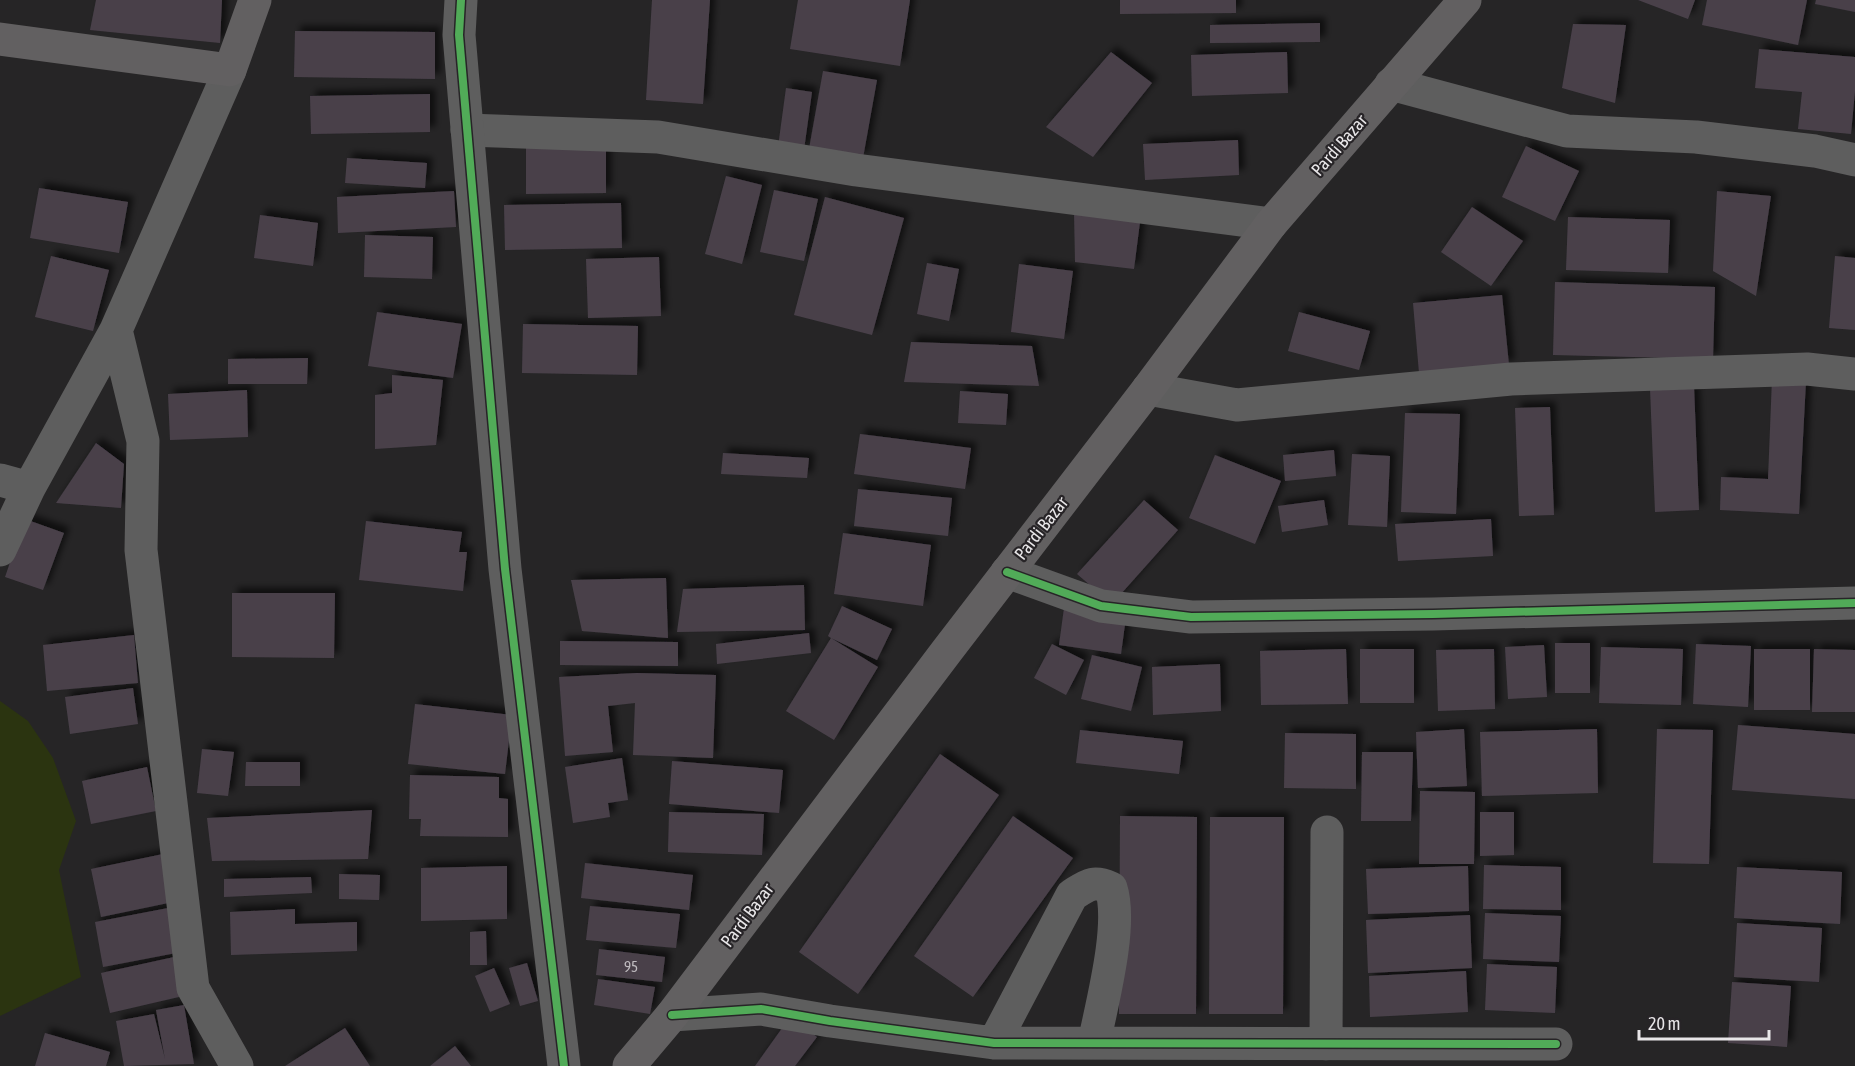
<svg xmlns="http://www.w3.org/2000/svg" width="1855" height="1066" viewBox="0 0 1855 1066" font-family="'Asap Condensed',sans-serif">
<defs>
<filter id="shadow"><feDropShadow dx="5.5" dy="-5.5" stdDeviation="3" flood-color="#0009"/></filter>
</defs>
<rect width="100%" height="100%" fill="#262526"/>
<path fill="#2b3410" d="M 0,701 L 28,721 L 53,758 L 76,821 L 59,870 L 81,977 L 0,1016 Z"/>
<path fill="#49404a" filter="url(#shadow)" d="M 96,0 L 222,0 L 220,43 L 90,30 Z
M 652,0 L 710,0 L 703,104 L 646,100 Z
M 798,0 L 910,0 L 900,66 L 790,49 Z
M 1120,0 L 1236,0 L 1236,13 L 1120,14 Z
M 1638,0 L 1695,0 L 1688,19 Z
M 1707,0 L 1807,0 L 1798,45 L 1702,25 Z
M 1816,0 L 1855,0 L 1855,12 L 1815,4 Z
M 1320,23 L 1320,42 L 1210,43 L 1210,25 Z
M 1573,24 L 1626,25 L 1615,103 L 1562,88 Z
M 295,31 L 435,32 L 435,79 L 294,77 Z
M 1759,49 L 1855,57 L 1855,91 L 1851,134 L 1798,129 L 1802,92 L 1755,88 Z
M 1111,52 L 1152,83 L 1093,157 L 1046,127 Z
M 1287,52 L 1288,93 L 1192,96 L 1191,55 Z
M 823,71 L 877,80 L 863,158 L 809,149 Z
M 786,88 L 812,92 L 804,150 L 778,147 Z
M 430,94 L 430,132 L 311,134 L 310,96 Z
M 1238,140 L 1239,175 L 1145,180 L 1143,144 Z
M 606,143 L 606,193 L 526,194 L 526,144 Z
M 1526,146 L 1579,171 L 1555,221 L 1502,197 Z
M 347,158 L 427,163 L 425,188 L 345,183 Z
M 726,176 L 762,185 L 742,264 L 705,254 Z
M 39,188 L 128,202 L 119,253 L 30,238 Z
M 774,190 L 818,199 L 804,261 L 760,252 Z
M 454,191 L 456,227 L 338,233 L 337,197 Z
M 1717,191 L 1771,196 L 1756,296 L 1713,271 Z
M 825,197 L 904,218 L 872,335 L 794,315 Z
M 621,203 L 622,248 L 505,250 L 504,205 Z
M 1472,207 L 1523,241 L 1491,286 L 1441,252 Z
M 1074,211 L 1140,222 L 1134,269 L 1075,262 Z
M 260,215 L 318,223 L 313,266 L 254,258 Z
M 1568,217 L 1670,220 L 1668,273 L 1566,270 Z
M 365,235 L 433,237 L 432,279 L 364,277 Z
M 51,256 L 109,270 L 93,331 L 35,317 Z
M 1835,256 L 1855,258 L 1855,330 L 1829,328 Z
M 659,257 L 661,316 L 588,318 L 586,259 Z
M 927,263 L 959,269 L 949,321 L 917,314 Z
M 1019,264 L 1073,271 L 1064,339 L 1011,332 Z
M 1555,282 L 1715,287 L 1713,359 L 1553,355 Z
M 1502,295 L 1509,365 L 1419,373 L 1413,303 Z
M 377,312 L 462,324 L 453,378 L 368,366 Z
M 1299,312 L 1370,331 L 1359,370 L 1288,351 Z
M 523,324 L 638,326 L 637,375 L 522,373 Z
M 911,342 L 1032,346 L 1039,386 L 904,382 Z
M 308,358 L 307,384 L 228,384 L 228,359 Z
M 392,375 L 443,380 L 436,445 L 375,449 L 375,395 L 392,393 Z
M 1772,379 L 1806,381 L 1799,514 L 1720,510 L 1721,477 L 1768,479 Z
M 1694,386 L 1699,510 L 1655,512 L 1650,388 Z
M 247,390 L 248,437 L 170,440 L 168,394 Z
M 960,391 L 1008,394 L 1006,425 L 958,423 Z
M 1550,407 L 1554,515 L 1519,516 L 1515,408 Z
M 1405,413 L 1460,414 L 1456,514 L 1401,512 Z
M 860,434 L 971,448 L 965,489 L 854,474 Z
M 96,443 L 124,464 L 121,508 L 56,503 Z
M 1334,450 L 1336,476 L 1285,481 L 1283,455 Z
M 723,453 L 809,458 L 807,478 L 721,474 Z
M 1352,454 L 1390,456 L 1387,527 L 1348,525 Z
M 1215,455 L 1281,481 L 1255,544 L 1189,518 Z
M 858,489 L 952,498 L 948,536 L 854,526 Z
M 1144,500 L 1178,530 L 1112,604 L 1077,574 Z
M 1324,500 L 1328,525 L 1282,532 L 1278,506 Z
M 25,519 L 64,533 L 43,590 L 5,577 Z
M 1491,519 L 1493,556 L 1398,561 L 1395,524 Z
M 366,521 L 462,532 L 459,552 L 467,552 L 463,591 L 359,580 Z
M 843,533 L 931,545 L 923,606 L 834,594 Z
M 666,578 L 668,638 L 582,631 L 571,580 Z
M 804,585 L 805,630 L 677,632 L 683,589 Z
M 232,593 L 335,593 L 334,658 L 232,657 Z
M 842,606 L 892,629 L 877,660 L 831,638 L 878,667 L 834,740 L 786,711 L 831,638 L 828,636 Z
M 1064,608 L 1126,617 L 1121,654 L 1059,645 Z
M 809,633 L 811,653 L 717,664 L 716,644 Z
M 134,635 L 138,683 L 47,691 L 43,645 Z
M 560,641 L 678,642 L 678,666 L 560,665 Z
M 1555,643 L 1590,643 L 1590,693 L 1555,693 Z
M 1052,644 L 1084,660 L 1066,695 L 1034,678 Z
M 1696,644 L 1751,646 L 1748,707 L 1693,704 Z
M 1544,645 L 1547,697 L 1508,699 L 1505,647 Z
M 1601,647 L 1683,649 L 1681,705 L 1599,703 Z
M 1346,649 L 1348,704 L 1261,705 L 1260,651 Z
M 1360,649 L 1414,649 L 1414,703 L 1360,703 Z
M 1494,649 L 1495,709 L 1438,711 L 1436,650 Z
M 1754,649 L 1810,649 L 1810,710 L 1754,710 Z
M 1814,649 L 1855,650 L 1855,712 L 1812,712 Z
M 1092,655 L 1142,667 L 1131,711 L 1081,699 Z
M 1220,664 L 1221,711 L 1153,715 L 1152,667 Z
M 637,673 L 716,675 L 713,758 L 633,755 L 635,703 L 608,706 L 613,752 L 565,756 L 559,677 Z
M 133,688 L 138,724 L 70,734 L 65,697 Z
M 415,704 L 512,715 L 505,774 L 408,764 Z
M 1738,725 L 1855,734 L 1855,799 L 1732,790 Z
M 1464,729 L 1467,786 L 1418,788 L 1416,732 Z
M 1597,729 L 1598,793 L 1482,796 L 1480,732 Z
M 1657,729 L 1713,730 L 1709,864 L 1653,863 Z
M 1080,730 L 1183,741 L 1179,774 L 1076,763 Z
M 1285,733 L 1356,734 L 1356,789 L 1284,788 Z
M 202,749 L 234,752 L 228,796 L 197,793 Z
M 1362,752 L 1413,752 L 1411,821 L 1361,821 Z
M 940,754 L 999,795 L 858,994 L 799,952 Z
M 622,758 L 628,800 L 608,803 L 610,817 L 573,823 L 565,767 Z
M 672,761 L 783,770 L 779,813 L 669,804 Z
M 246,762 L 300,762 L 300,786 L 245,786 Z
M 147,767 L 156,811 L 91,824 L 82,781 Z
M 410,775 L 499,777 L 499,798 L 508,799 L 508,837 L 420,836 L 421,819 L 409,819 Z
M 1420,791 L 1475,792 L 1474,864 L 1419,864 Z
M 372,810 L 368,859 L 212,861 L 207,818 Z
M 669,812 L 764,814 L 762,855 L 668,852 Z
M 1480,812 L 1514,812 L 1514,855 L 1480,856 Z
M 1013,816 L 1073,858 L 973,997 L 914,956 Z
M 1120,816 L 1197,817 L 1196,1014 L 1119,1014 Z
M 1210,817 L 1284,817 L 1283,1014 L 1209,1014 Z
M 163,854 L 173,902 L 101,917 L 91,869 Z
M 585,863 L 693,875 L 689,910 L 581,898 Z
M 1484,865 L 1561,867 L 1561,910 L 1483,909 Z
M 507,866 L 507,919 L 421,921 L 421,868 Z
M 1468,866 L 1469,911 L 1368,914 L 1366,869 Z
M 1737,867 L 1842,872 L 1840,924 L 1734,918 Z
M 339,874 L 380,875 L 379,900 L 339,899 Z
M 311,877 L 312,893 L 224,897 L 224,879 Z
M 590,906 L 680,914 L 676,948 L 586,940 Z
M 168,908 L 176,953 L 103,967 L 95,922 Z
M 295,909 L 295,924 L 357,922 L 357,951 L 231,955 L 230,912 Z
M 1485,913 L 1561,916 L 1559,962 L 1483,959 Z
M 1470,915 L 1472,968 L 1368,973 L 1366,920 Z
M 1737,923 L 1822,928 L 1819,982 L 1734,977 Z
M 486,931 L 487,965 L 470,965 L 470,932 Z
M 599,949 L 665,957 L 662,982 L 596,975 Z
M 174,957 L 183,996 L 110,1013 L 101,973 Z
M 527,963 L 538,1001 L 520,1006 L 509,968 Z
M 1487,964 L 1557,967 L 1555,1013 L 1485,1010 Z
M 494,968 L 510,1004 L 490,1012 L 475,976 Z
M 1466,971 L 1468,1012 L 1370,1017 L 1369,976 Z
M 598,979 L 655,987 L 650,1014 L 594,1005 Z
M 1732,982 L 1791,986 L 1787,1047 L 1728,1043 Z
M 184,1005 L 194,1064 L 124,1066 L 116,1021 L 154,1014 L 165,1059 L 156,1010 Z
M 790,1017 L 817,1037 L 795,1066 L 755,1066 Z
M 345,1028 L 370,1066 L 285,1066 Z
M 45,1033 L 110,1052 L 106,1066 L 35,1066 Z
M 455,1046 L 471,1066 L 430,1066 Z"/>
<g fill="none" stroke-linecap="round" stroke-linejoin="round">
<path stroke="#5e5e5e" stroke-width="33" d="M 1391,84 L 1567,131 L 1696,137 L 1815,151 L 1855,160
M 467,130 L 658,137 L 856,170 L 1271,224
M 116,330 L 143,441 L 141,550 L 193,988 L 237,1066
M 1148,389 L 1237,405 L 1511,379 L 1807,369 L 1855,374
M 0,480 L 29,488
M 0,550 L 29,488 L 116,330 L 230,70
M 1007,572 L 1101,606 L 1191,617 L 1433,614 L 1855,603
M 672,1015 L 761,1009 L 830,1021 L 994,1043 L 1556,1044
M 994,1043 L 1072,895 C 1088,885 1093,880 1111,888 C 1123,925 1102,1003 1094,1043
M 1326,1044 L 1327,832"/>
<path stroke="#5e5e5e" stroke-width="33" d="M 461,0 L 459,35 L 505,569 L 564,1066"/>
<path stroke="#626061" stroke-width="33" d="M 0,39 L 230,70 L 255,0
M 629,1066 L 672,1015 L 946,652 L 1148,389 L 1271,224 L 1465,0"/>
<defs>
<path id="cycleway" d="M 461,0 L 459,35 L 505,569 L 564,1066
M 1007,572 L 1101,606 L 1191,617 L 1433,614 L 1855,603
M 672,1015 L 761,1009 L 830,1021 L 994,1043 L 1556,1044"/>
</defs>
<use href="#cycleway" stroke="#272427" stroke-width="11"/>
<use href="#cycleway" stroke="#51ab58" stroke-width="8"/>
</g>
<g text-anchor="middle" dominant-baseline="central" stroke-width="4.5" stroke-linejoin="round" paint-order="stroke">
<g font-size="15" fill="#c0bcc0">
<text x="631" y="966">95</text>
</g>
<g font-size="18" fill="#e8e6e8" stroke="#272427">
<text transform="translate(1339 145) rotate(-49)">Pardi Bazar</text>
<text transform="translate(1041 528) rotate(-52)">Pardi Bazar</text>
<text transform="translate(747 915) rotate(-53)">Pardi Bazar</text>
</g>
</g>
<path d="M1639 1030v9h130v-9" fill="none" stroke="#e8e6e8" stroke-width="3"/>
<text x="1648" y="1030" font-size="18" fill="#e8e6e8" stroke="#272427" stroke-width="4.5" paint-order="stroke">20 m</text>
</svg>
